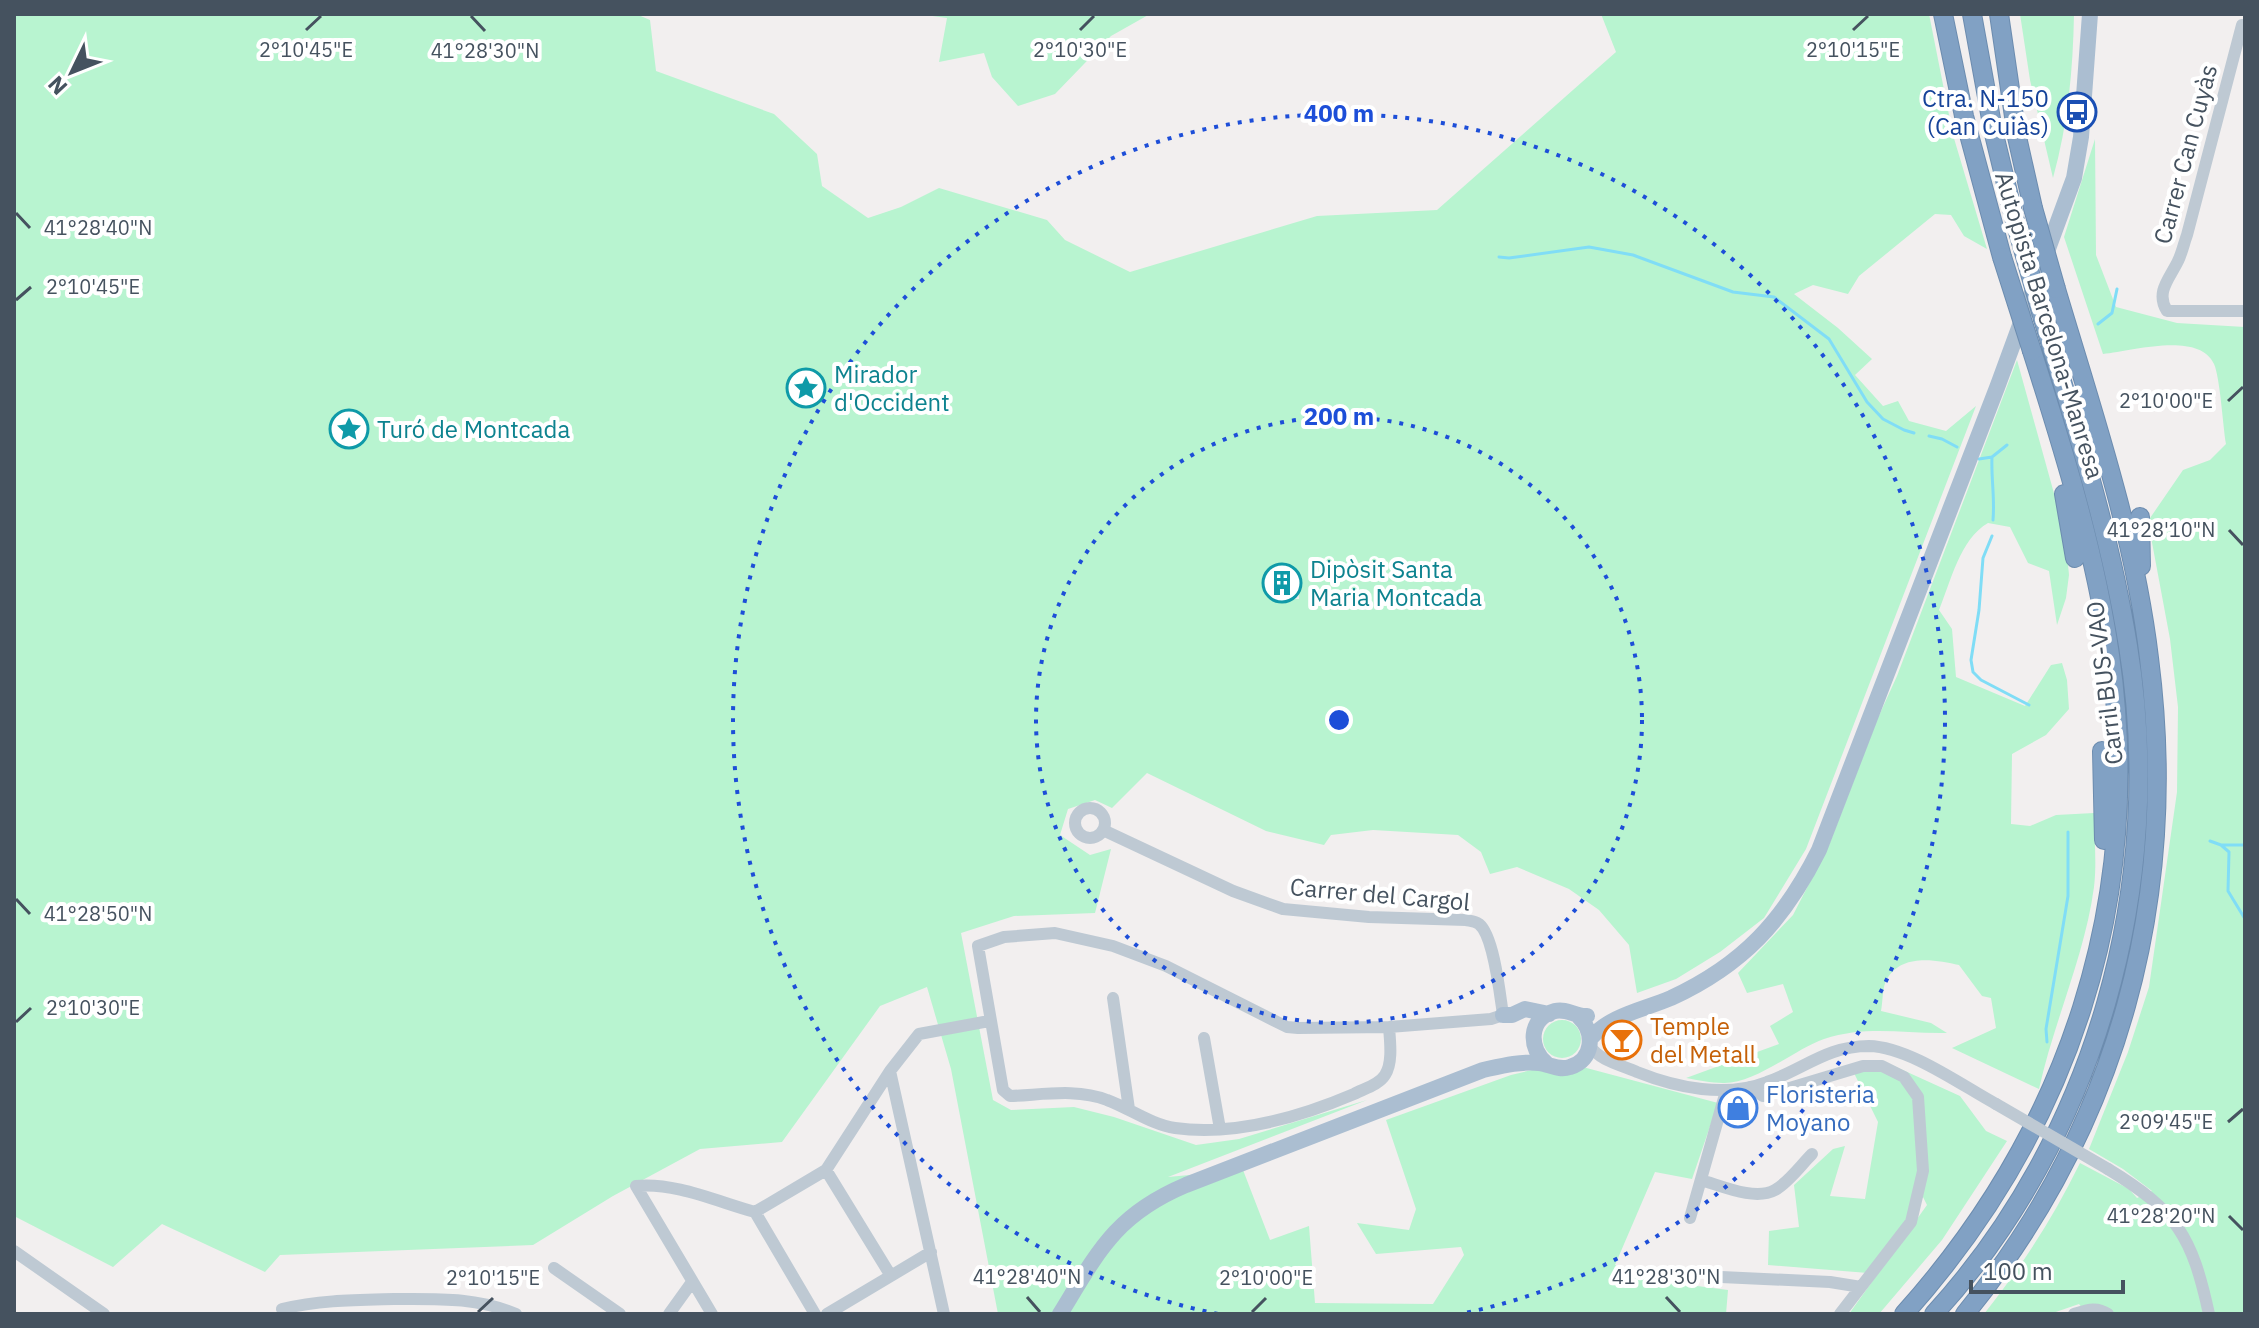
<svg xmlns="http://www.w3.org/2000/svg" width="2259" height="1328" viewBox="0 0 2259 1328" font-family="'IBM Plex Sans',sans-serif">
<rect width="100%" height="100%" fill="#f2efef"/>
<path fill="#b8f4d0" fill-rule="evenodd" d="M 14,14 L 636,14 L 650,20 L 656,71 L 774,114 L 817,154 L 822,186 L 868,218 L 901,207 L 939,188 L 1047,220 L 1065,240 L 1130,272 L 1317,216 L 1437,210 L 1616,52 L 1601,14 L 1929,14 L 1953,135 L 1987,249 L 1964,236 L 1951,215 L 1935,214 L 1859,276 L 1848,294 L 1813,285 L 1794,294 L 1838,328 L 1872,359 L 1855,375 L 1883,406 L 1898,401 L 1909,421 L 1946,431 L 1976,406 L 1806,849 L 1764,918 L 1720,952 L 1676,979 L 1637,993 L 1629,945 L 1599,910 L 1569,889 L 1517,867 L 1490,874 L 1481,852 L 1458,835 L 1373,830 L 1331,835 L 1324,845 L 1266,831 L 1147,773 L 1112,808 L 1095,800 L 1068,809 L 1060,835 L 1090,855 L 1111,849 L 1095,913 L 1014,916 L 961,933 L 993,1100 L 1011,1110 L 1074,1107 L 1114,1117 L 1196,1145 L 1239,1139 L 1367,1100 L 1168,1177 L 1243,1170 L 1270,1240 L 1309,1226 L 1315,1303 L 1433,1304 L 1464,1255 L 1461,1247 L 1376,1254 L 1357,1223 L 1409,1230 L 1416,1209 L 1386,1120 L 1511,1075 L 1540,1068 L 1579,1066 L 1718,1103 L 1692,1179 L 1655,1172 L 1615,1265 L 1651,1280 L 1728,1290 L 1726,1314 L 998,1314 L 951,1069 L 927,987 L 880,1006 L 782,1142 L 700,1149 L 613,1196 L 533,1245 L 280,1255 L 265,1272 L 162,1224 L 113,1267 L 14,1216 ZM 1281,567 L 1297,573 L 1299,599 C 1281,599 1267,595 1268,574 Z
M 918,14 L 1150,14 L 1111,36 L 1055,94 L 1018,106 L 992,77 L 984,53 L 939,62 L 947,18 Z
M 2020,14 L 2074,14 C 2073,70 2068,124 2053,178 L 2030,80 Z
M 2095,139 L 2096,255 L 2116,307 L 2177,323 L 2245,327 L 2245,1314 L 2087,1314 L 2079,1304 L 2050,1314 L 1984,1314 C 2022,1266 2053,1218 2080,1163 L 2129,1189 L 2137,1198 L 2152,1191 L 2123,1169 L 2089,1149 L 2128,1052 L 2149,987 L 2177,792 L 2178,707 L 2170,639 L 2148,521 L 2183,470 L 2210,460 L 2226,444 C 2223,426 2220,377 2214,364 C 2199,331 2132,351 2103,354 L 2064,237 Z
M 2017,360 L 2065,533 L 2069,575 L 2066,598 L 2057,625 L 2049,571 L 2028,563 L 2010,527 L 1988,523 C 1960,539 1951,581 1939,610 L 1952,629 L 1956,677 L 2025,706 L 2051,665 L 2062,663 L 2067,680 L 2069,709 L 2046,735 L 2012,754 L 2011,824 L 2030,826 L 2056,815 L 2094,813 C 2094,837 2097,863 2094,887 C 2085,955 2054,1021 2039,1089 L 1952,1048 L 1996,1028 L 1991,998 L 1982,996 L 1959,965 C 1936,960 1902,953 1887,979 C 1882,987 1883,1002 1881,1011 L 1931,1023 L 1947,1033 C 1904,1034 1867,1025 1824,1039 C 1795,1049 1755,1084 1723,1083 C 1711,1083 1698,1080 1686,1078 L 1779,1044 L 1770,1026 L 1793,1012 L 1783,984 L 1747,993 L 1738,973 L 1793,915 L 1829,845 L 1877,720 L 1897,676 Z
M1543 1039a19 19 0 1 1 38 0a19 19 0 1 1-38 0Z
M 1883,1061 L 1960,1096 L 1986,1131 L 2007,1141 L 1942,1240 L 1879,1314 L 1849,1314 L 1927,1205 L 1923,1197 L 1868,1273 L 1768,1265 L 1769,1231 L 1799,1227 L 1794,1185 L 1833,1149 L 1845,1146 L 1830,1196 L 1865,1199 L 1878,1122 L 1854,1073 Z"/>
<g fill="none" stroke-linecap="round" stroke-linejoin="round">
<path stroke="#80ddf6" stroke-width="3" d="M 1499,257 L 1509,258 L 1589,247 L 1633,255 L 1733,292 L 1774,297 L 1829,339 L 1867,402 L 1883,419 L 1904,430 L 1914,433
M 2098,324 L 2112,313 L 2117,289
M 1929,436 L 1942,439 L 1957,447
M 1992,457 C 1991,478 1995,498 1993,520
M 1979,459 L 1992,457 L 2007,445
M 1992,536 L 1983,558 L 1979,610 L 1971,660 L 1973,672 L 1981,680 L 2029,705
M 2210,841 L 2221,845 L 2245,845
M 2221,845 L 2229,852 L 2228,891 L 2245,919
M 2047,1042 L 2046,1029 L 2068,896 L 2068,832"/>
<defs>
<path id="highway" d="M 1943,14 L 1964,116 L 2002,257
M 1972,14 L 1993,130 L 2015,221
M 1999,14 L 2017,137 L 2033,208
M 2064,494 L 2075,558
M 2140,517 L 2141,566
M 2102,751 L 2104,840
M 1904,1314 C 2069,1130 2145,901 2110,655 C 2095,551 2064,451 2032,351
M 1934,1314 C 2096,1137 2167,883 2128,646 C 2110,534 2076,427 2043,319
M 1965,1314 C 2118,1126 2180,899 2149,658 C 2134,532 2092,410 2056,289"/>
</defs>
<use href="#highway" stroke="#6c8caf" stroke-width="20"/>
<path stroke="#bec9d3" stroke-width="12" d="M 2242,25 L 2187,235 C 2184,243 2182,253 2178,261 C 2170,278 2155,292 2167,311 L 2245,311
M1075 823a15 15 0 1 1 30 0a15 15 0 1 1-30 0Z
M 1103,830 L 1233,891 L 1283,909 L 1369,917 L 1466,920 C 1471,921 1475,921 1479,924 C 1494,936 1500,995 1503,1015 L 1491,1019 L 1389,1027 L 1298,1028 L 1287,1027 L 1166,966 L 1113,946 L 1055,933 L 1004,937 L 978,946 L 1003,1090 L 1010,1096 C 1041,1095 1077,1088 1107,1100 C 1129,1108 1152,1125 1175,1128 C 1234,1136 1300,1117 1354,1094 C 1363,1089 1379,1085 1385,1075 C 1393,1063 1390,1041 1389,1027
M 1113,998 L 1129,1109
M 1204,1038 L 1220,1129
M 1590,1046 C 1600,1061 1621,1065 1637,1072 C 1677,1088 1726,1098 1767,1082 C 1804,1069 1827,1046 1869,1046 C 1909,1047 1961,1085 1996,1104
M 890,1071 L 944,1314
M 1750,1087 L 1763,1096 L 1863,1066 L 1882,1066 L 1904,1077 L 1918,1097 L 1923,1171 L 1911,1222 L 1840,1314
M 2108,1169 C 2177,1211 2192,1236 2209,1314
M 826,1170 L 891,1276
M 1701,1180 C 1722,1186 1755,1201 1775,1190 C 1789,1182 1801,1165 1812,1154
M 755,1212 L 815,1314
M 1690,1218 L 1726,1091
M 14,1251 L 104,1314
M 554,1268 L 620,1314
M 1721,1277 L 1830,1282 L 1861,1287
M 282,1309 C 320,1300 356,1300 394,1299 C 437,1299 476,1297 516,1314
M 669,1314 L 692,1282
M 712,1314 L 636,1186 C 675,1182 718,1202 755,1212 L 826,1170 L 890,1071 L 919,1034 L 989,1021
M 827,1314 L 931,1252
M 2074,1314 C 2087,1310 2096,1306 2108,1314"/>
<path stroke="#abbed1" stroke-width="16" d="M 1503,1015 L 1512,1015 L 1525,1009 L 1549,1014
M 1590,1039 C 1610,1015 1643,1010 1671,998 C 1743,965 1784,920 1819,850 L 1998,385 L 2074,178 L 2081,137 L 2090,14
M 1547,1064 C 1528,1049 1528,1018 1555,1011 C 1567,1008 1576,1017 1587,1016
M 1060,1314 C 1098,1252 1115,1215 1186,1185 L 1483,1070 C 1501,1066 1520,1061 1539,1063 C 1550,1064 1558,1071 1570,1067 C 1594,1060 1595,1032 1579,1017"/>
<use href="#highway" stroke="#81a1c4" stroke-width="18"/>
<defs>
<path id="highway-bridge" d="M 2033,208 L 2056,289
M 2015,221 L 2043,319
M 2002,257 L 2032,351"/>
</defs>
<use href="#highway-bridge" stroke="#6c8caf" stroke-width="20" stroke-linecap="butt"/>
<path stroke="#bec9d3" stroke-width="12" d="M 1996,1104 L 2108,1169"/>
<use href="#highway-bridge" stroke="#81a1c4" stroke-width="18"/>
</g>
<path fill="none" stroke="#45525f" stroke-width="3" d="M 471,16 L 485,31M 306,30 L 321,16M 1080,30 L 1094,16M 1853,30 L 1868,16M 16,213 L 30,228M 16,300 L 31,287M 2228,401 L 2243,387M 2229,530 L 2243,545M 16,899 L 30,914M 16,1022 L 31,1008M 2228,1122 L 2243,1109M 2229,1216 L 2243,1230M 1027,1297 L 1040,1312M 1666,1297 L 1680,1312M 478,1312 L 493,1298M 1252,1312 L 1266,1298"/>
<g fill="none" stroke="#1d4ed8" stroke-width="4" stroke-dasharray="4 8">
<circle cx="1339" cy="720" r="303"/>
<path d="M1218 1314A606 606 0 1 1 1460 1314"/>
</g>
<defs>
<symbol id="bus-ring" viewBox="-11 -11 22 22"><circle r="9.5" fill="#fff" stroke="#1a4fb4" stroke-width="1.5"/><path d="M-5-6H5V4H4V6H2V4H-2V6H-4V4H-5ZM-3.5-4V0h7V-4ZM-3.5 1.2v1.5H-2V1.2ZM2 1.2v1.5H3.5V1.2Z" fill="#1a4fb4"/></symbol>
<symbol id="sight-ring" viewBox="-11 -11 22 22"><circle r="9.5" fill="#fff" stroke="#0f9aa8" stroke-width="1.5"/><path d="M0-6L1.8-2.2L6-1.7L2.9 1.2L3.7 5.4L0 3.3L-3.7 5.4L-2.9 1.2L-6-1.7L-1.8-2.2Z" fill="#0f9aa8"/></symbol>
<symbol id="building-ring" viewBox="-11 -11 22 22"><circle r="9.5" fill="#fff" stroke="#0f9aa8" stroke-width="1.5"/><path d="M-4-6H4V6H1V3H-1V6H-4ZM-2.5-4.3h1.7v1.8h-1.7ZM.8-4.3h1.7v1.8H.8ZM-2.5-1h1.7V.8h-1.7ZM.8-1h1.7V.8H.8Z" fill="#0f9aa8"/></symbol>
<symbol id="bar-ring" viewBox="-11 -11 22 22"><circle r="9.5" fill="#fff" stroke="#e8710a" stroke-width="1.5"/><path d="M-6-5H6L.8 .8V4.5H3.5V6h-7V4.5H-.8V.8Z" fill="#e8710a"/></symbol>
<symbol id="shop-ring" viewBox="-11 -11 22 22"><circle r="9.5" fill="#fff" stroke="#3f7fe0" stroke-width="1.5"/><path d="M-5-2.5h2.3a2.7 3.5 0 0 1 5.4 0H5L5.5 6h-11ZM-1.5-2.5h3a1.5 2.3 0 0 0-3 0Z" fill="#3f7fe0"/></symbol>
</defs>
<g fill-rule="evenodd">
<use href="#bus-ring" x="2055" y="90" width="44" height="44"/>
<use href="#sight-ring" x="784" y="366" width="44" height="44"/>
<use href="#sight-ring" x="327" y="407" width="44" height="44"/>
<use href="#building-ring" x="1260" y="561" width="44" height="44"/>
<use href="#bar-ring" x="1600" y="1018" width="44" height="44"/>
<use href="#shop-ring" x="1716" y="1086" width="44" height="44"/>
</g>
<g text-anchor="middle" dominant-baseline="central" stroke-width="8" stroke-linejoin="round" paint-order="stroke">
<g font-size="24" fill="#164399" stroke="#fff" text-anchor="end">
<text x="2049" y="98">Ctra. N-150<tspan x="2049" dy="28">(Can Cuiàs)</tspan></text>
</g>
<g font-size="24" fill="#45525f" stroke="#fff">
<text transform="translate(2185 154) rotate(-75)">Carrer Can Cuyàs</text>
<text transform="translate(2050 325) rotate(73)">Autopista Barcelona-Manresa</text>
<text transform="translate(2104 683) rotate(-97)">Carril BUS-VAO</text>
<text transform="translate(1380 894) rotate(5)">Carrer del Cargol</text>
</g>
<g font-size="24" fill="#0d838f" stroke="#fff" text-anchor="start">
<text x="834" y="374">Mirador<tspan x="834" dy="28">d'Occident</tspan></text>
<text x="377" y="429">Turó de Montcada</text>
<text x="1310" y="569">Dipòsit Santa<tspan x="1310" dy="28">Maria Montcada</tspan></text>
</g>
<g font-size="24" fill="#c56008" stroke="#fff" text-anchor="start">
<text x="1650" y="1026">Temple<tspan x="1650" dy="28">del Metall</tspan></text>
</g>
<g font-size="24" fill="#366cbe" stroke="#fff" text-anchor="start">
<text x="1766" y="1094">Floristeria<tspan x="1766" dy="28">Moyano</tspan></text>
</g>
</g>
<g font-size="20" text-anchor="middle" fill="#45525f" stroke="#fff" stroke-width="8" stroke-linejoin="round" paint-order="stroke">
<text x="306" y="57">2°10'45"E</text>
<text x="1080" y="57">2°10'30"E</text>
<text x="1853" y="57">2°10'15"E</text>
<text x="485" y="58">41°28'30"N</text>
<text x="98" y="235">41°28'40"N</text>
<text x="93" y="294">2°10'45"E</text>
<text x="2166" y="408">2°10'00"E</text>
<text x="2161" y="537">41°28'10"N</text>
<text x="98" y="921">41°28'50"N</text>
<text x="93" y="1015">2°10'30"E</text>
<text x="2166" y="1129">2°09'45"E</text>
<text x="2161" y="1223">41°28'20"N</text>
<text x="1027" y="1284">41°28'40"N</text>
<text x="1666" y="1284">41°28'30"N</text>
<text x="493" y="1285">2°10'15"E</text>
<text x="1266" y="1285">2°10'00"E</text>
</g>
<circle cx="1339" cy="720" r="12" fill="#1d4ed8" stroke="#fff" stroke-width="4"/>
<g font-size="24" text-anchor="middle" font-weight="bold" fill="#1d4ed8" stroke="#fff" stroke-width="8" stroke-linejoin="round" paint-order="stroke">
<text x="1339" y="122">400 m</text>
<text x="1339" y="425">200 m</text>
</g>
<rect width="2259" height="1328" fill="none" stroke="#45525f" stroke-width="32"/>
<g transform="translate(72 72) rotate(227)" stroke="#ffffff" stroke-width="6" paint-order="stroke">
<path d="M0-6L14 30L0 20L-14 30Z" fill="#45525f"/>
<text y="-12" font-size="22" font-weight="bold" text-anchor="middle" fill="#45525f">N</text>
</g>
<path d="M1971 1280v12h152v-12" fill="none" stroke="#45525f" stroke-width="4"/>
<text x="1983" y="1280" font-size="24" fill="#45525f" stroke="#ffffff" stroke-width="6" paint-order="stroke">100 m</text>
</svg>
